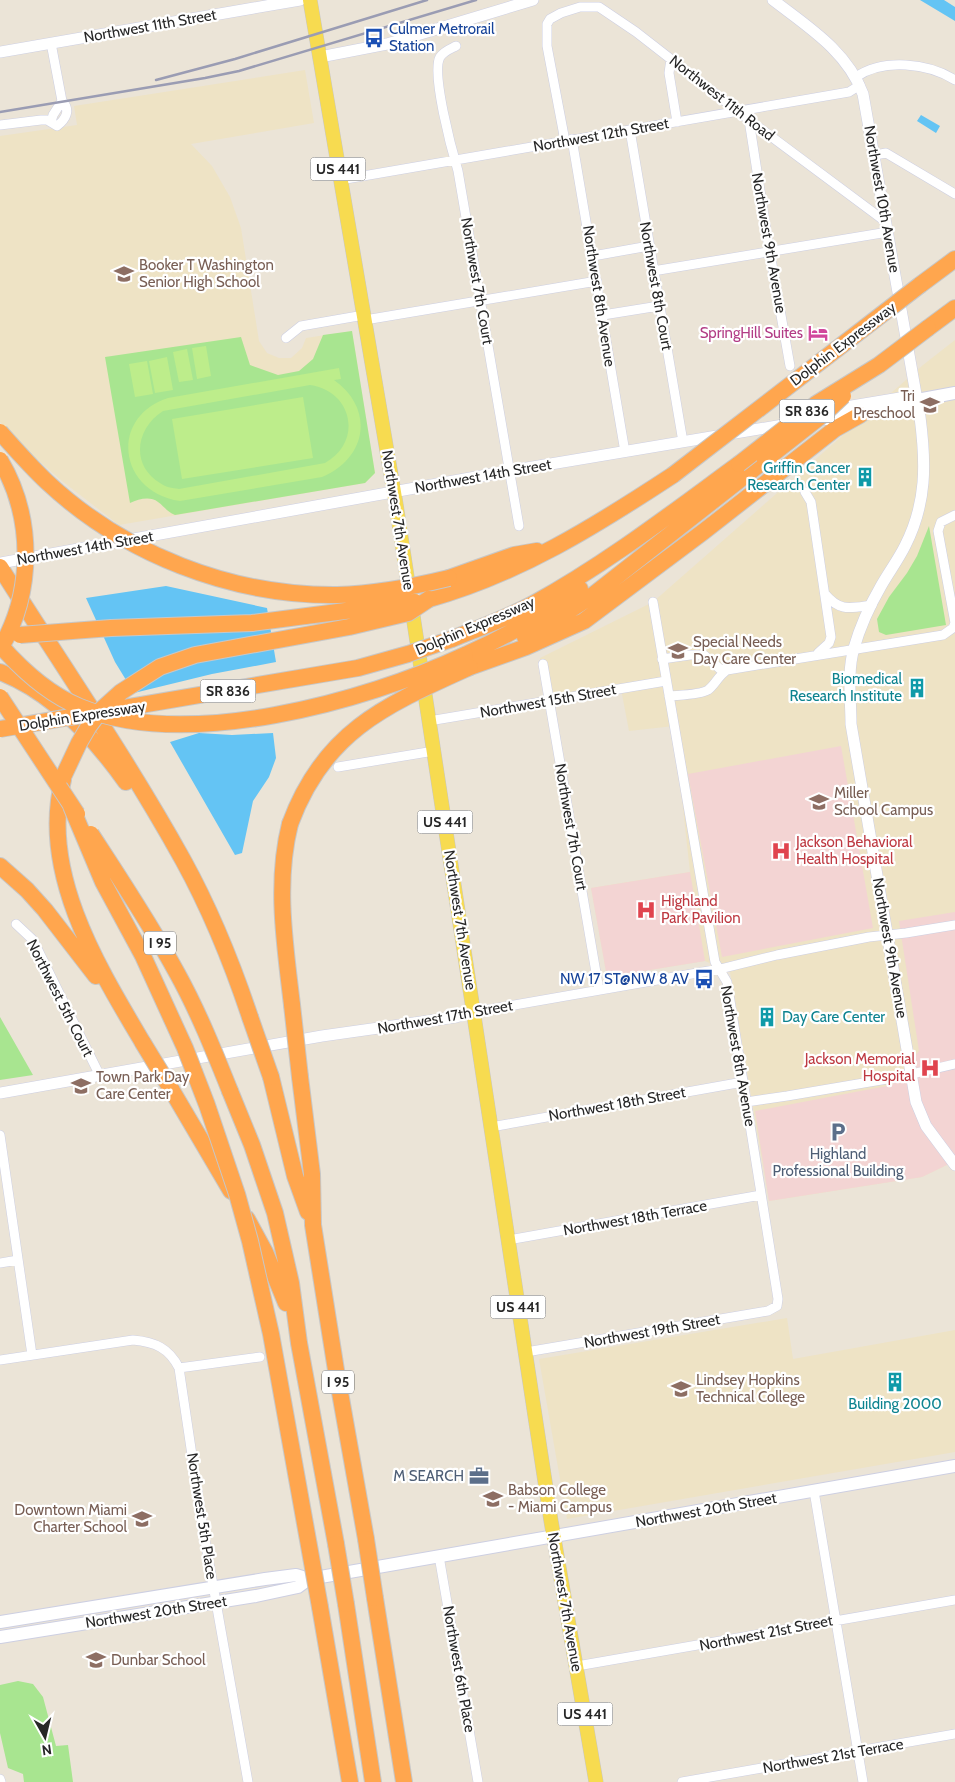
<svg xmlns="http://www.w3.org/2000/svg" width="955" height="1782" viewBox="0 0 955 1782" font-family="Cabin,sans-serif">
<rect width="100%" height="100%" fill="#ebe4d7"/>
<path fill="#eee3c5" d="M 305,70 L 314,123 L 191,144 L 212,166 L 230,197 L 241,228 L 259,341 L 267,353 L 279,358 L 291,358 L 302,348 L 306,338 L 352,331 L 375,473 L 365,483 L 119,525 L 62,481 L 18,443 L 0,422 L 0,136 L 77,125 L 74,106 Z
M 955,340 L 955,1161 L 922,1177 L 769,1201 L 730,972 L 705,961 L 607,977 L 591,888 L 690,872 L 674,726 L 629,731 L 621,689 L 549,701 L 540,658 L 653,602 L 923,365 Z
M 787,1318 L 793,1359 L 955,1330 L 955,1452 L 567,1519 L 539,1359 Z"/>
<path fill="#f3d4d3" d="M 841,746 L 873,928 L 722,957 L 688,774 Z
M 690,872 L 705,961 L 607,977 L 591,888 Z
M 955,912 L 955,1161 L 922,1177 L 769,1201 L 755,1111 L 892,1085 L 919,1051 L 899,921 Z"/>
<path fill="#a8e590" d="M 352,331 L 375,473 L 365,483 L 175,515 C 167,512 165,507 158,502 C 150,496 139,499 130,503 L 105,357 L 241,337 L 250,365 L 278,375 L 299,371 L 313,359 L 323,335 Z
M 929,526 L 946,625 L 886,635 L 879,632 L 877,619 L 889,597 L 907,573 L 917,556 Z
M 0,1017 L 33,1075 L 0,1080 Z
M 18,1681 L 33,1684 L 43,1697 L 56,1746 L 68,1745 L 73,1782 L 24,1782 L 23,1774 L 8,1768 L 0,1733 L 0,1685 Z"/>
<path fill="#bded8b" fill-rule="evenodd" d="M 206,346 L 211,376 L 197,379 L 192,348 Z
M 187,349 L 193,380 L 179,382 L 173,352 Z
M 167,357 L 173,390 L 155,393 L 149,361 Z
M 147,361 L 153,394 L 135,397 L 129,364 Z
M 339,368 L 341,379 L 334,380 C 375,409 367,458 322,477 L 180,501 C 118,492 109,417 168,398 ZM 310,385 C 353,391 363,442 325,463 L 179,489 C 172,488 165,487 160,483 C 130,465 136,428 163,411 Z
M 303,397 L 313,458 L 182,479 L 172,419 Z"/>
<path fill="#64c4f4" d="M 920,0 L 944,0 L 955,7 L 955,21 Z
M 921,115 L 940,126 L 936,133 L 917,121 Z
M 166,586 L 267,608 L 276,662 L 212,674 L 134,693 L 115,662 L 86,598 Z
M 199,733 L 232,735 L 273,733 L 276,758 L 269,777 L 253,801 L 242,853 L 235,855 L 170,742 Z"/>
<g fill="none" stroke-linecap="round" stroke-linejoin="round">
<defs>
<path id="minor" d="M 456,46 C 450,49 444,51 440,57 C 431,73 452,151 458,171 L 519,526
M 671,59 L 669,73 L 677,122
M 856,77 C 884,58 928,63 955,80
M 749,120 L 768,242 L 790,366
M 51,122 L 53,115 L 62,101
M 0,125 L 41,120 L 47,120 L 57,126 C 66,119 71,110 62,101 L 51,43
M 630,130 L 683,442
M 572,139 L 625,452
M 565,141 L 547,46 L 547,24 L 550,19 L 561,13 L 580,7 L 599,7 L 636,32 L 749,120 L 886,222
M 875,155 L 886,153 L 955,194
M 340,180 L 849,92 L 860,85
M 593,256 L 649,246
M 653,271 L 888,232
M 603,315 L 659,306
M 365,320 L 597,281
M 286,338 L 301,326 L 364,315
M 805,492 L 811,502 L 831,637 L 829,643 L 818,653
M 955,515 L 941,522 L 938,531 L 955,623
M 825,594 C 840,612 850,608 872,605
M 662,659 L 690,655 L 704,655 L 720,669 L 727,670
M 543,664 L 599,990
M 669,696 C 679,695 700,695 708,690 C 715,685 718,676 727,670 L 943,635 L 953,628 L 955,623
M 429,721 L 666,681
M 338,767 L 434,751
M 16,924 L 33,940 L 100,1076
M 474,1012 L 720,969 L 777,955 L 869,937 L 906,933 L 955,925
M 746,1102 L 787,1096 L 899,1077 L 955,1064
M 491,1127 L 743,1082
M 0,1135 L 32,1355
M 508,1240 L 761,1195
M 0,1263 L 18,1260
M 526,1352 L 768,1311 L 777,1306 L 778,1299 L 727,982 L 715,962 L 653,602
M 0,1360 L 133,1340 C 155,1342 169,1348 179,1368 L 203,1529 L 248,1782
M 179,1368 L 260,1357
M 814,1491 L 863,1782
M 439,1556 L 478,1782
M 577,1666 L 955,1600
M 0,1779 L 1,1782
M 682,1782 L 955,1734"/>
<path id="tertiary" d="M 773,0 C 808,27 847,51 863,94 L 920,417 C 926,463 927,503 905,546 C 898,560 889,572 881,586 C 870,605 860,627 854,648 C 847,672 851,700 851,724 L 916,1102 L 926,1126 L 955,1165
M 0,52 L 300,0
M 320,57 L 387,44 L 533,0
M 829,412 L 834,409 L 900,398 L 917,400
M 817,419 L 835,420 L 901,408 L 917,400
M 0,563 L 509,471 L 789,424
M 0,1093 L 322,1036 L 456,1017 L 474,1012"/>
<path id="secondary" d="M 917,400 L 955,393
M 0,1622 L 265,1579 L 296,1575 L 309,1579 L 955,1466
M 0,1637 L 256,1596 L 298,1587 L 309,1579"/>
<path id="primary" d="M 310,0 L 396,504 L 551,1521 L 596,1782"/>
<path id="motorway" d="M 920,285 L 955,259
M 928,328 L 955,308
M 0,567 C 61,664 127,759 183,860 C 210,909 232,963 250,1017
M 449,578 L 514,555 L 537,551
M 429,599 C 519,574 597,525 673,475
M 525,637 L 567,612 L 593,595 L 765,460
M 452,639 C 479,628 507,618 533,604 C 606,564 672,513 739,464
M 465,655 C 505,637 544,615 580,589
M 470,667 L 526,647 L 584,621 L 703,532 L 835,429 L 860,415
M 0,672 C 52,692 94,737 126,782
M 63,780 C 39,872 98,967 143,1043
M 290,824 C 275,883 285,945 292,1005
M 0,866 L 27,890 L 45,910 L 96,976
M 271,1077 L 295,1176 L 308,1212
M 300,1077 L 312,1174 L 313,1225 L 336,1370 L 366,1539
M 171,1089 L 231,1191
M 230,1091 L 252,1145 L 275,1213 L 291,1283 L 299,1343 L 336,1544
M 247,1219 L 265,1252 L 286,1303
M 375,1598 L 404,1782
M 346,1604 L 373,1782
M 320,1607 L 350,1782"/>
</defs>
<use href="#minor" stroke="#cdcfe2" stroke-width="10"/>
<use href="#tertiary" stroke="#cdcfe2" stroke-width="12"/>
<use href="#secondary" stroke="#cdcfe2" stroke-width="14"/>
<use href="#primary" stroke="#c7c7c7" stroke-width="15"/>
<use href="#motorway" stroke="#c7c7c7" stroke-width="18"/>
<use href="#minor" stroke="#fff" stroke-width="9"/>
<use href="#tertiary" stroke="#fff" stroke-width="11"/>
<use href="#secondary" stroke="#fff" stroke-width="12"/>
<use href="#primary" stroke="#f7db50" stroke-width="14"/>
<use href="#motorway" stroke="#ffa64e" stroke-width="16"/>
<path stroke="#9a9cb3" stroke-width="2.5" d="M 156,80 L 235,59 L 427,0
M 0,112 L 205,78 L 239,71 L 476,0"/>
<defs>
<path id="motorway-bridge" d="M 0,432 C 15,449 30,466 47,482 C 124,554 231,596 337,595 C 375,594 412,587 449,578
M 0,460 C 34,517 34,592 0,649
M 765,460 L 825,413 L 843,396
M 739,464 L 816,404 L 879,365 L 928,328
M 673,475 L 920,285
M 20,635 L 111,628 L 252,623 L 415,602
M 0,645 C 22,670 48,694 80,707 C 187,751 364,702 465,655
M 0,697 L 77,814
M 0,729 L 358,668 L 408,654 L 452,639
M 64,775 L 79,743 L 89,726 L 101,710 L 121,692 L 160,667 L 195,655 L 349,627 L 408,613 L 429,599
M 71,806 L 103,882 L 143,956 L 185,1048 L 207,1105 L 237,1194 L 250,1241 L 271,1334 L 320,1607
M 290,824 C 324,731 386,705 470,667
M 91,834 C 121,880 151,925 177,973 C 198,1011 214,1051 230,1091
M 292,1005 L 300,1077
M 250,1017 L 271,1077
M 143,1043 L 171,1089
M 366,1539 L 375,1598
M 336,1544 L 346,1604"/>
</defs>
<use href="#motorway-bridge" stroke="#c7c7c7" stroke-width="18" stroke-linecap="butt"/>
<use href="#motorway-bridge" stroke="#ffa64e" stroke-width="16"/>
</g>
<defs>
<symbol id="bus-bare" viewBox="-9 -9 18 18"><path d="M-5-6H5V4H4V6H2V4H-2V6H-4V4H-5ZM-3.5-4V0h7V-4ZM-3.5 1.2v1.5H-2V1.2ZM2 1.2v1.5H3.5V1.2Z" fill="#1a4fb4" stroke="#fff" stroke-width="2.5" paint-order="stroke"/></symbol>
<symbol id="school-bare" viewBox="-9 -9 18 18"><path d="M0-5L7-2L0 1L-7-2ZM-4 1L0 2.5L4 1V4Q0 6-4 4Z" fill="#8d6e63" stroke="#fff" stroke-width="2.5" paint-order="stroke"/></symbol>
<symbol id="hotel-bare" viewBox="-9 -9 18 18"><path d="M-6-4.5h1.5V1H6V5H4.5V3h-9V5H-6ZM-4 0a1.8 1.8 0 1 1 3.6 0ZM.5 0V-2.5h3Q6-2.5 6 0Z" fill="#d1479c" stroke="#fff" stroke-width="2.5" paint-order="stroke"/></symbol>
<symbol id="building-bare" viewBox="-9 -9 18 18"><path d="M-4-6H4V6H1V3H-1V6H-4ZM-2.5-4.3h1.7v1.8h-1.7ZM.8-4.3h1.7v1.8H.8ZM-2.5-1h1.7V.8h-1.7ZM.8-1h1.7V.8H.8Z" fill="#0f9aa8" stroke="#fff" stroke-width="2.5" paint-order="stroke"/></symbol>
<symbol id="university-bare" viewBox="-9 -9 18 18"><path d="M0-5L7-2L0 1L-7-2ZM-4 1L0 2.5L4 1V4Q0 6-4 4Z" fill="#8d6e63" stroke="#fff" stroke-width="2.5" paint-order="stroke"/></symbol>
<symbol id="hospital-bare" viewBox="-9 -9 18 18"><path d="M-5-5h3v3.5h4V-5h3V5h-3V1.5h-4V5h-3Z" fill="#e0444e" stroke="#fff" stroke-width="2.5" paint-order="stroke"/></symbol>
<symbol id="parking-bare" viewBox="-9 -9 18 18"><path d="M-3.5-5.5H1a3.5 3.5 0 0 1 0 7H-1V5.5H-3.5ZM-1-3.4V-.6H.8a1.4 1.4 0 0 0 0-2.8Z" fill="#5c6f8a" stroke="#fff" stroke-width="2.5" paint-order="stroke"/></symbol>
<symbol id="office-bare" viewBox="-9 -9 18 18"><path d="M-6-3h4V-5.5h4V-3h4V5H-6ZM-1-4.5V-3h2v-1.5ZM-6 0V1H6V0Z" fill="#5c6f8a" stroke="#fff" stroke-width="2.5" paint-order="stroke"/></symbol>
</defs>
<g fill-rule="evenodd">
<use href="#bus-bare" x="360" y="24" width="28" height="28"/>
<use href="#school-bare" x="110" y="260" width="28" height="28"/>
<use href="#hotel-bare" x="804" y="319" width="28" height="28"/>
<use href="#school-bare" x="916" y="391" width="28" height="28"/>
<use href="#building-bare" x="851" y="463" width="28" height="28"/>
<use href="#school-bare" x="664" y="637" width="28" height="28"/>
<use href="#building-bare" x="903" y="674" width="28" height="28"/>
<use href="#university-bare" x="805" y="788" width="28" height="28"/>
<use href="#hospital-bare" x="767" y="837" width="28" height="28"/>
<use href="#hospital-bare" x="632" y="896" width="28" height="28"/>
<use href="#bus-bare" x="690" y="965" width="28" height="28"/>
<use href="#building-bare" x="753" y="1003" width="28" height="28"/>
<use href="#hospital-bare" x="916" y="1054" width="28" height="28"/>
<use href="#school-bare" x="67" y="1072" width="28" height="28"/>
<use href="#parking-bare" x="824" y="1118" width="28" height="28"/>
<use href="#building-bare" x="881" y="1368" width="28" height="28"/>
<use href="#university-bare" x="667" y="1375" width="28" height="28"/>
<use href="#office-bare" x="465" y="1462" width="28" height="28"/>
<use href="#university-bare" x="479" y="1485" width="28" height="28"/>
<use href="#school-bare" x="128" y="1505" width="28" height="28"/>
<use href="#school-bare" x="82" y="1646" width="28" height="28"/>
</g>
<g text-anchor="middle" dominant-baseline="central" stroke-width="4.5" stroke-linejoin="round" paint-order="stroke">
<g fill="#fff" stroke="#686868" stroke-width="1">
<rect x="310.5" y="157.5" width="55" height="23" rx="4"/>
<rect x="779.5" y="399.5" width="55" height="23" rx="4"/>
<rect x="200.5" y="679.5" width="55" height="23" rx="4"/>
<rect x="417.5" y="810.5" width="55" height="23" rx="4"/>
<rect x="144" y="931.5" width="32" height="23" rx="4"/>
<rect x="490.5" y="1295.5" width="55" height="23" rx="4"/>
<rect x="322" y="1370.5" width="32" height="23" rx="4"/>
<rect x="557.5" y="1702.5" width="55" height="23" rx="4"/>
</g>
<g font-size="14" font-weight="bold" fill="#272727">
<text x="338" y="169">US 441</text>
<text x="807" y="411">SR 836</text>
<text x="228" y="691">SR 836</text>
<text x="445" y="822">US 441</text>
<text x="160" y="943">I 95</text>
<text x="518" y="1307">US 441</text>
<text x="338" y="1382">I 95</text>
<text x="585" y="1714">US 441</text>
</g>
<g font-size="15" fill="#272727" stroke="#fff">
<text transform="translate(150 26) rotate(-10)">Northwest 11th Street</text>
<text transform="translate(722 98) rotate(38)">Northwest 11th Road</text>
<text transform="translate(601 135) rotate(-10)">Northwest 12th Street</text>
<text transform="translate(882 199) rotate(80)">Northwest 10th Avenue</text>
<text transform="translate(769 243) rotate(80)">Northwest 9th Avenue</text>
<text transform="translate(477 281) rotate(80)">Northwest 7th Court</text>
<text transform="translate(656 286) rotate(80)">Northwest 8th Court</text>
<text transform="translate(599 296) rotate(81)">Northwest 8th Avenue</text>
<text transform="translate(843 344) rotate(-37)">Dolphin Expressway</text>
<text transform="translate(483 476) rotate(-10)">Northwest 14th Street</text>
<text transform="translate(398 520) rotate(81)">Northwest 7th Avenue</text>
<text transform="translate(85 548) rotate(-10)">Northwest 14th Street</text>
<text transform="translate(475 626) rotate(-23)">Dolphin Expressway</text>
<text transform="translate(548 701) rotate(-10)">Northwest 15th Street</text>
<text transform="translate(82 716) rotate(-9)">Dolphin Expressway</text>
<text transform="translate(571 827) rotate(80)">Northwest 7th Court</text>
<text transform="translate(460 920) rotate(81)">Northwest 7th Avenue</text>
<text transform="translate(890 948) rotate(80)">Northwest 9th Avenue</text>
<text transform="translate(60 998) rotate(63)">Northwest 5th Court</text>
<text transform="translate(445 1017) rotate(-10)">Northwest 17th Street</text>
<text transform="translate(738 1056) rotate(80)">Northwest 8th Avenue</text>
<text transform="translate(617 1104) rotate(-10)">Northwest 18th Street</text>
<text transform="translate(635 1218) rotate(-10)">Northwest 18th Terrace</text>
<text transform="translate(652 1331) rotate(-10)">Northwest 19th Street</text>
<text transform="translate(706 1510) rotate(-10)">Northwest 20th Street</text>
<text transform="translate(202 1516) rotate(81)">Northwest 5th Place</text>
<text transform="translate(565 1602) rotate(80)">Northwest 7th Avenue</text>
<text transform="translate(156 1612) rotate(-9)">Northwest 20th Street</text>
<text transform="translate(766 1633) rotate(-11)">Northwest 21st Street</text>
<text transform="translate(459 1669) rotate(80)">Northwest 6th Place</text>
<text transform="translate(833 1756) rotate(-10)">Northwest 21st Terrace</text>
</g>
<g font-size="15" fill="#164399" stroke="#fff" text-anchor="start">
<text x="389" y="29">Culmer Metrorail<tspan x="389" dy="17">Station</tspan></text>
<text x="689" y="979" text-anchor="end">NW 17 ST@NW 8 AV</text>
</g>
<g font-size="15" fill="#785e54" stroke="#fff" text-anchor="start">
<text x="139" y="265">Booker T Washington<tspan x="139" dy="17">Senior High School</tspan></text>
<text x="915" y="396" text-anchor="end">Tri<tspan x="915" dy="17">Preschool</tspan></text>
<text x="693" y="642">Special Needs<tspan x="693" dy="17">Day Care Center</tspan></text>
<text x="834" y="793">Miller<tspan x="834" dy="17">School Campus</tspan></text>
<text x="96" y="1077">Town Park Day<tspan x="96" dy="17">Care Center</tspan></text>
<text x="696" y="1380">Lindsey Hopkins<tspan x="696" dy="17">Technical College</tspan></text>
<text x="508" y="1490">Babson College<tspan x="508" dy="17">- Miami Campus</tspan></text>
<text x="127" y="1510" text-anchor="end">Downtown Miami<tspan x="127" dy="17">Charter School</tspan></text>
<text x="111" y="1660">Dunbar School</text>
</g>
<g font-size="15" fill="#b23c85" stroke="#fff" text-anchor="end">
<text x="803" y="333">SpringHill Suites</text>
</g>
<g font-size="15" fill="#0d838f" stroke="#fff" text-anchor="end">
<text x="850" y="468">Griffin Cancer<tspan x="850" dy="17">Research Center</tspan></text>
<text x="902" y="679">Biomedical<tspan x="902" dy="17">Research Institute</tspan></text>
<text x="782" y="1017" text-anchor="start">Day Care Center</text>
<text x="895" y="1404" text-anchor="middle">Building 2000</text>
</g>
<g font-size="15" fill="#be3a42" stroke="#fff" text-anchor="start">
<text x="796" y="842">Jackson Behavioral<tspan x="796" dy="17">Health Hospital</tspan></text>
<text x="661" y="901">Highland<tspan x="661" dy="17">Park Pavilion</tspan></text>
<text x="915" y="1059" text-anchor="end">Jackson Memorial<tspan x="915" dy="17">Hospital</tspan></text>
</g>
<g font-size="15" fill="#4e5e75" stroke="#fff">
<text x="838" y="1154">Highland<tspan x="838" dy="17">Professional Building</tspan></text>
<text x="464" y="1476" text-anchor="end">M SEARCH</text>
</g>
</g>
<g transform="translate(45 1737) rotate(172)" stroke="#ffffff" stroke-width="4" paint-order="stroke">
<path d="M0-4L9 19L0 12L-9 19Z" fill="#272727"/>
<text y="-8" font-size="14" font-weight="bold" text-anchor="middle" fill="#272727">N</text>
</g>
</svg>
